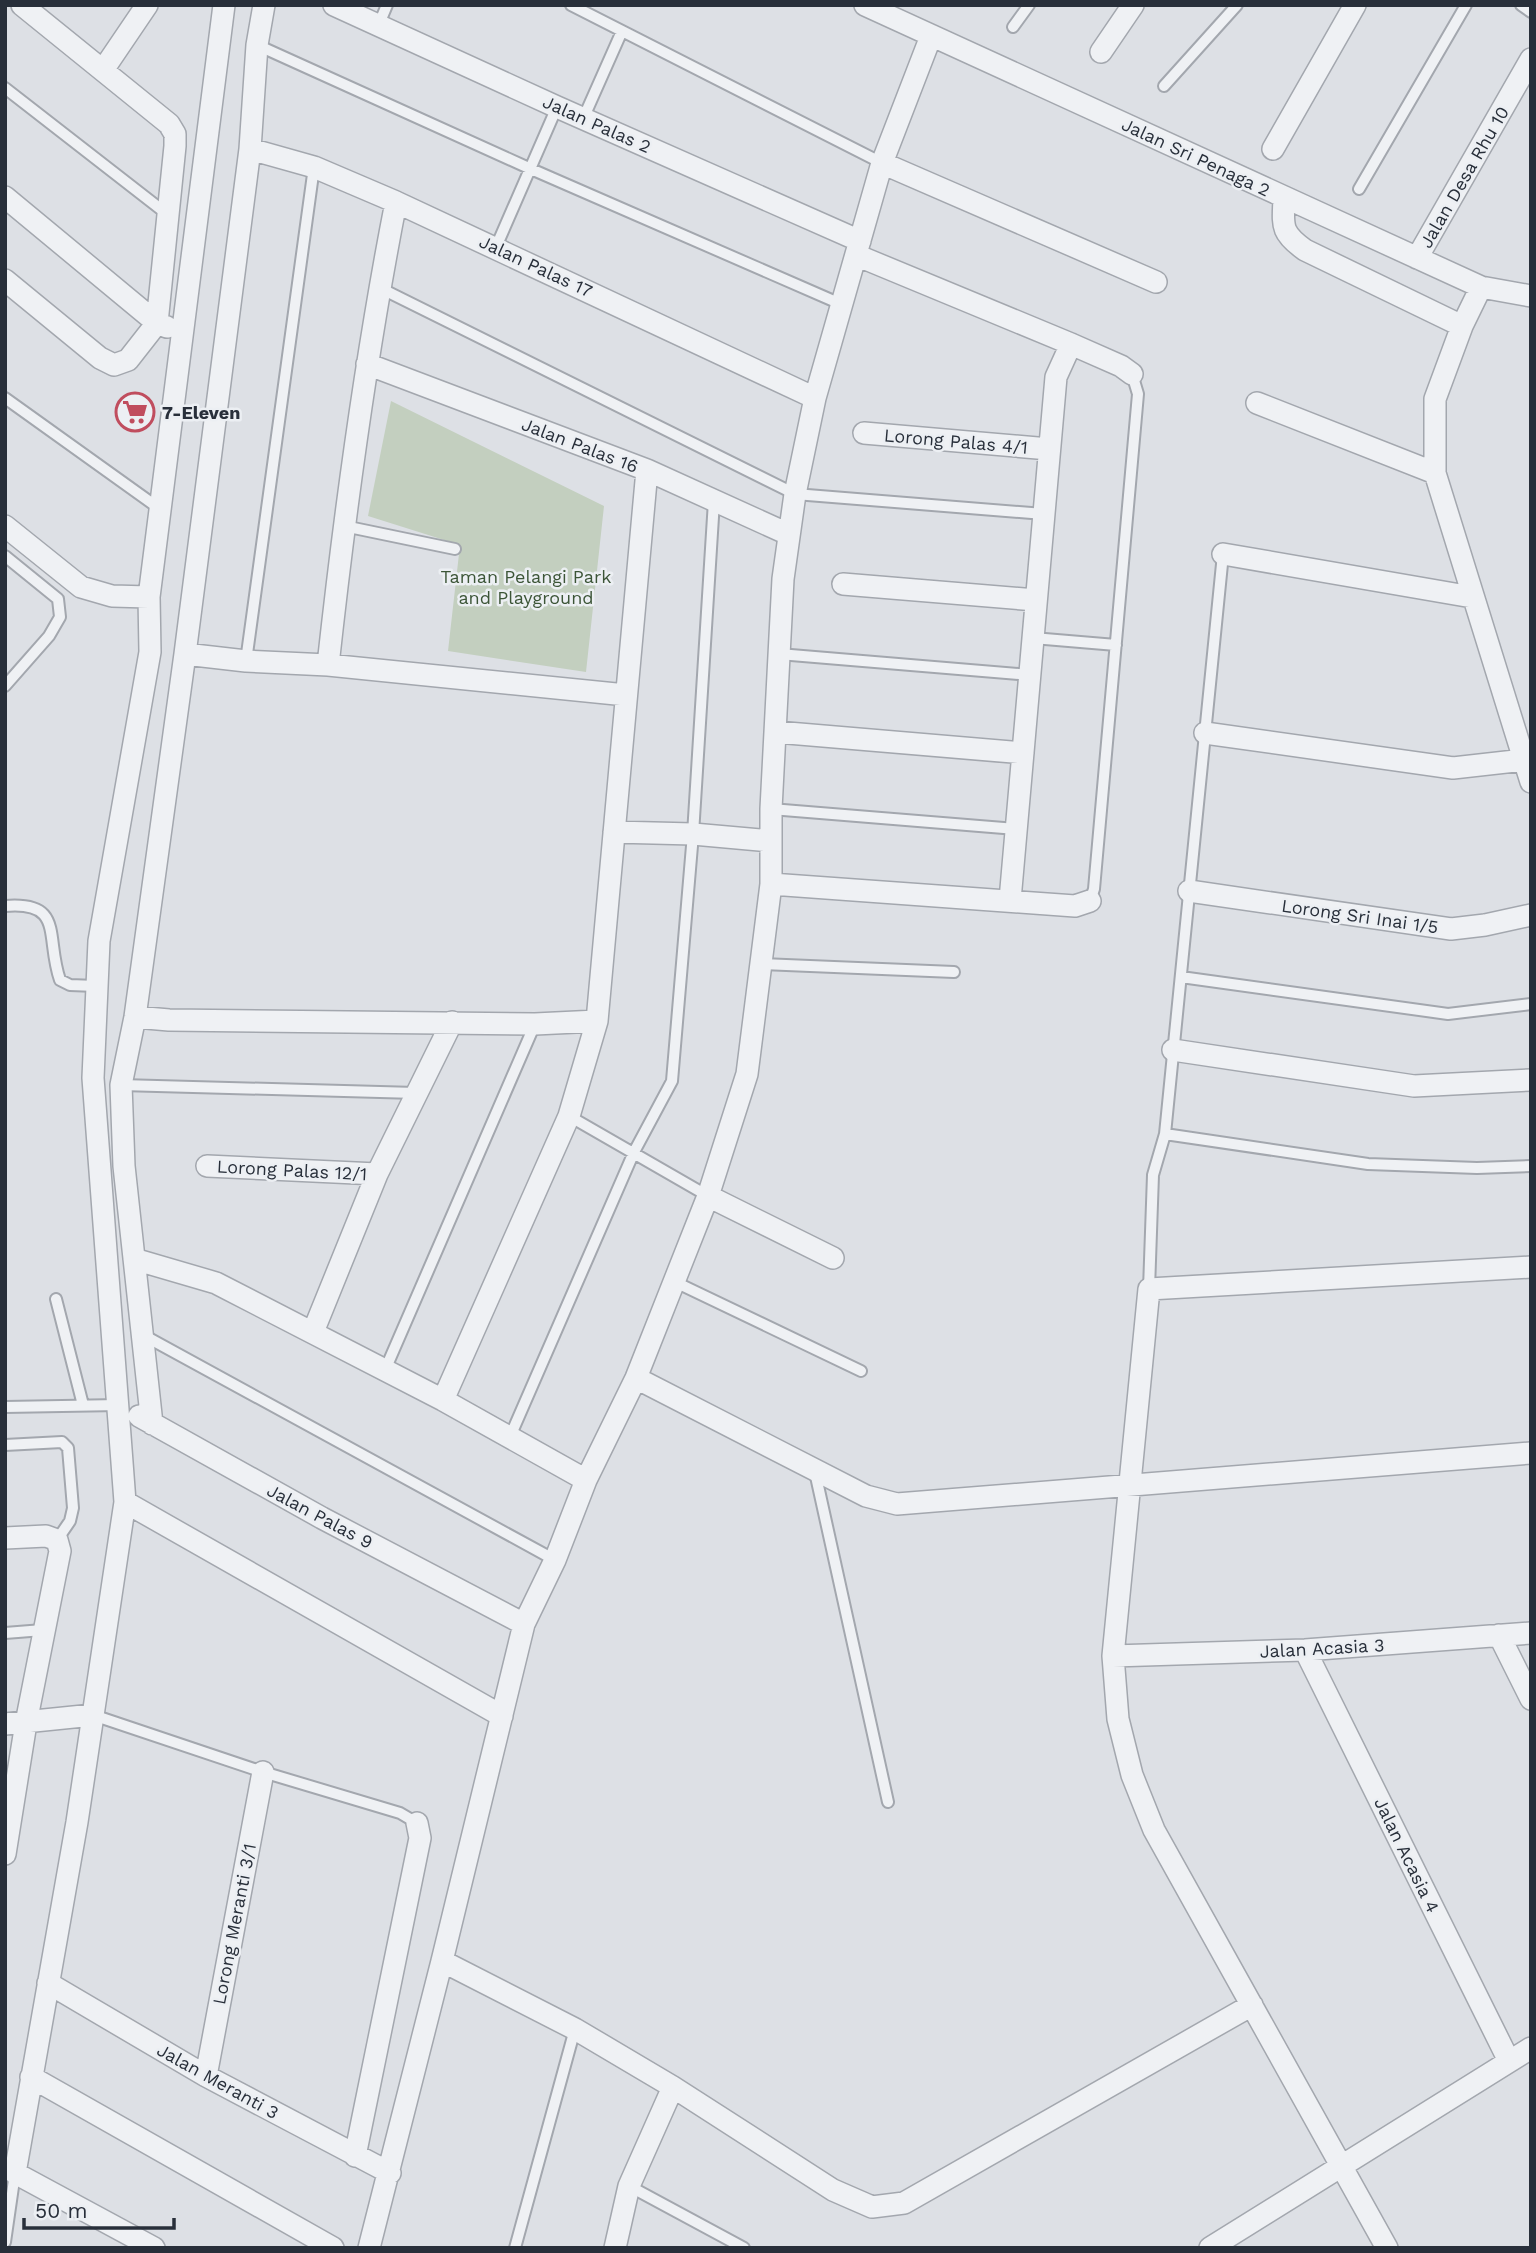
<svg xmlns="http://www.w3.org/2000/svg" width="1536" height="2253" viewBox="0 0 1536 2253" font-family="'Work Sans',sans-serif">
<rect width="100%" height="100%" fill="#dde0e5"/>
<path fill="#c3cfbf" d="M 391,401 L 604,506 L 586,672 L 448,651 L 460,545 L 368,516 Z"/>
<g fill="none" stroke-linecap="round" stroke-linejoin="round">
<defs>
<path id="service" d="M 571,5 L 882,163
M 1521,5 L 1531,12
M 379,24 L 387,5
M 1013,27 L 1029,5
M 257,45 L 531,169 L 843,305
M 1164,86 L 1237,5
M 5,88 L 167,214
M 583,119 L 622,31
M 1359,189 L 1466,5
M 496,247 L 557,107
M 380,288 L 795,494 L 1044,514
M 5,398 L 160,509
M 344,526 L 455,549
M 5,556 L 58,599 L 60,617 L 49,636 L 5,686
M 1033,638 L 1116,645
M 779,654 L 1030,675
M 246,661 L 314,167
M 771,809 L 1016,829
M 1090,901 L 1094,889 L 1138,394 L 1132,374
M 5,906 C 65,901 45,937 60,980 L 70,985 L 96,986
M 762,964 L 954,972
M 1181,977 L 1448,1014 L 1531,1004
M 121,1085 L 416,1093
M 569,1116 L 708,1196
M 1165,1134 L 1368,1164 L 1477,1168 L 1531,1166
M 673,1281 L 861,1371
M 1149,1289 L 1153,1175 L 1165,1134 L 1223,554
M 56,1299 L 83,1405
M 143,1335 L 555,1560
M 385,1370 L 535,1024
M 5,1407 L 119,1405
M 509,1439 L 634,1152 L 672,1081 L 693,834 L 714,501
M 5,1445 L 62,1442 L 68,1448 L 73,1508 L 70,1521 L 57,1540
M 815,1472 L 888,1802
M 5,1633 L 43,1630
M 93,1715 L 263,1772 L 400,1813 L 417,1823
M 629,2186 L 744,2248
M 5,2242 L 15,2173
M 515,2248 L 575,2029"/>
<path id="minor" d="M 334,5 L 557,107 L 860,241
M 865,5 L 1481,287 L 1531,296
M 1101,52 L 1133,5
M 103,70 L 147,5
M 250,149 L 314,167 L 396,202 L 815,398
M 1273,149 L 1355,5
M 882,163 L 1156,282
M 5,197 L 157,323 L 167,327
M 1284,197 C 1283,226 1280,232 1305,250 L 1462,326
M 856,255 L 1071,344 L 1121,366 L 1132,374
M 1417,258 L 1531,59
M 5,280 L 100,358 L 114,365 L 128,360 L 157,323 L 175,146 L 175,134 L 169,124 L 22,5
M 1481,287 L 1462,326 L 1435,399 L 1435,473 L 1531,782
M 367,364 L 647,470 L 788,534
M 1257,403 L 1435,473
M 864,433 L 1049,449
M 5,526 L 81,587 L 112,596 L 149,597
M 1223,554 L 1472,597
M 843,584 L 1036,600
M 185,654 L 246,661 L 328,665 L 626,695
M 328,665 C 345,510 366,355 396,202
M 776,732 L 1023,753
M 1205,733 L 1453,768 L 1524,760
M 614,832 L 693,834 L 771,841
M 771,884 L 1075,906 L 1090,901
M 1189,891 L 1451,929 L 1485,925 L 1531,915
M 1010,900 L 1056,377 L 1071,344
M 135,1017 L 169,1020 L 535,1024 L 597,1021
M 1173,1050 L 1414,1086 L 1531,1080
M 207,1166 L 377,1174
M 708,1196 L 833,1258
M 134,1259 L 216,1283 L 443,1400 L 586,1480
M 313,1332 L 377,1174 L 452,1022
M 636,1378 L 866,1496 L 897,1504 L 1531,1453
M 443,1400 L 569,1116 L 597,1021 L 647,470
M 139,1416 L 322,1518 L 524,1624
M 152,1424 L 124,1166 L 121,1085 L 135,1017 L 185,654 L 250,149 L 257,45 L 264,5
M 125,1502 L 502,1716
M 5,1538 L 46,1536 L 57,1540 L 60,1551 L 26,1723 L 5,1854
M 1499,1635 L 1531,1699
M 1305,1650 L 1509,2061
M 1113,1656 L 1305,1650 L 1531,1633
M 5,1724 L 93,1715
M 442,1961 L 575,2029 L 673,2087 L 833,2190 L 872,2207 L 904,2203 L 1252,2005
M 48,1983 L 206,2076 L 390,2173
M 206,2076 L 263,1772
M 31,2077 L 333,2248
M 355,2156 L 420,1838 L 417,1823
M 154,2248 L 15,2173 L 77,1822 L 125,1502 L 93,1078 L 99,941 L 150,652 L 149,597 L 224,5
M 369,2248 L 442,1961 L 524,1624 L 555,1560 L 586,1480 L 636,1378 L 708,1196 L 747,1074 L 771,884 L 771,809 L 783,579 L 795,494 L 815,398 L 882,163 L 931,36
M 615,2248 L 629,2186 L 673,2087
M 1210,2248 L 1531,2048
M 1387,2248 L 1154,1830 L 1132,1775 L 1118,1719 L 1113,1656 L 1149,1289 L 1531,1267"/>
</defs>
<use href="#service" stroke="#a3a7ae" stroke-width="14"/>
<use href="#minor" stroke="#a3a7ae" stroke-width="24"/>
<use href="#service" stroke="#eff1f4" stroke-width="10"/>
<use href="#minor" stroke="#eff1f4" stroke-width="21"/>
</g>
<defs>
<symbol id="supermarket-ring" viewBox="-11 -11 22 22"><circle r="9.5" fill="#eceff3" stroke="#c04d5e" stroke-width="1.5"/><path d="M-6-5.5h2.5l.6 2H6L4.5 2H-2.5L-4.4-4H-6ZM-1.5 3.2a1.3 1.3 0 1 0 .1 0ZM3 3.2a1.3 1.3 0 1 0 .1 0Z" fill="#c04d5e"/></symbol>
</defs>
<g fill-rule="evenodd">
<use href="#supermarket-ring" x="113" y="390" width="44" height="44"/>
</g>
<g text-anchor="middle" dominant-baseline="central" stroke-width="5" stroke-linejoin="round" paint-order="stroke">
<g font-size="18" fill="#282f3a" stroke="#eceff3">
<text transform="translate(597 124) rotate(24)">Jalan Palas 2</text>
<text transform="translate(1196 157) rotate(25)">Jalan Sri Penaga 2</text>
<text transform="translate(1464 177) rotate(-60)">Jalan Desa Rhu 10</text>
<text transform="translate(536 266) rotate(25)">Jalan Palas 17</text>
<text transform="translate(956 441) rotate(5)">Lorong Palas 4/1</text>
<text transform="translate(580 445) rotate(21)">Jalan Palas 16</text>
<text transform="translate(1360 916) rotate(8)">Lorong Sri Inai 1/5</text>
<text transform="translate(292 1170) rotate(3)">Lorong Palas 12/1</text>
<text transform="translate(320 1516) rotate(28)">Jalan Palas 9</text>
<text transform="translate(1322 1648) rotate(-3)">Jalan Acasia 3</text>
<text transform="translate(1407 1855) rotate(64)">Jalan Acasia 4</text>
<text transform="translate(234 1924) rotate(-79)">Lorong Meranti 3/1</text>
<text transform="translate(218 2081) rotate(29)">Jalan Meranti 3</text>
</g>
<g font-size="18" font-weight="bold" fill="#282f3a" stroke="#eceff3" text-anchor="start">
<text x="162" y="412">7-Eleven</text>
</g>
<g font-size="18" fill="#3c5537" stroke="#eceff3">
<text x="526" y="576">Taman Pelangi Park<tspan x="526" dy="21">and Playground</tspan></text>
</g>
</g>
<rect width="1536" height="2253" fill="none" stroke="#282f3a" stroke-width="14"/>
<path d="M24 2218v10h150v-10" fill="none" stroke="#282f3a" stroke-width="3.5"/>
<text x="35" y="2218" font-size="21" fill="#282f3a" stroke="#eceff3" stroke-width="5" paint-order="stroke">50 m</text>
</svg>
